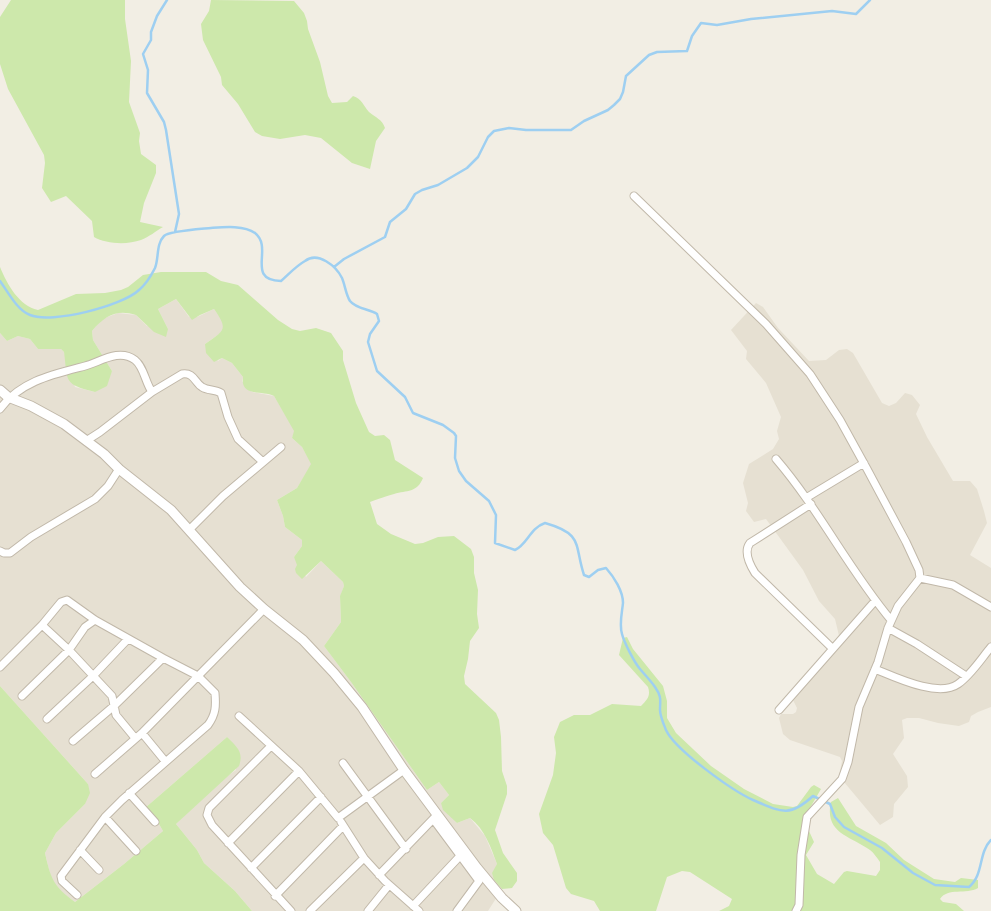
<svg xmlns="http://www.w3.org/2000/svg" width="991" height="911" viewBox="0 0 991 911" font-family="Commissioner,sans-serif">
<rect width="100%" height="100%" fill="#f2eee4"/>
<path fill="#e6e0d2" d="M 176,299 L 189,317 L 197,317 L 214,309 L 223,321 L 224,329 L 222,332 L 205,344 L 218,361 L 222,358 L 232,363 L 243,377 L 242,381 L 252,392 L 274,396 L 295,431 L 292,438 L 302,447 L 312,464 L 297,488 L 277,500 L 283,516 L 285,527 L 302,540 L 302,546 L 294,557 L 306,577 L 321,561 L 343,582 L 344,586 L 340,597 L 341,622 L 324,646 L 351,682 L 427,790 L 439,782 L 449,795 L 441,803 L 457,823 L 470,818 L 485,836 L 497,864 L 494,880 L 502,889 L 488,911 L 252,911 L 235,891 L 204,863 L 197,850 L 176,824 L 220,781 L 236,770 L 227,737 L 145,808 L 155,817 L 163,831 L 124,864 L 75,902 L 60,891 L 51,878 L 45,853 L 56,833 L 85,804 L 88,784 L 0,686 L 0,333 L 7,341 L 18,336 L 30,339 L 38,349 L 61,349 L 64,352 L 75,387 L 95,392 L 112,371 L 93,340 L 92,331 L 102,319 L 118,313 L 136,315 L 147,326 L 168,329 L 158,309 Z
M 756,303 L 763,307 L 778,328 L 809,361 L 826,360 L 839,350 L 847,349 L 853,353 L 882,403 L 889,406 L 896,403 L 905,393 L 912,395 L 920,405 L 916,414 L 927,437 L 953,481 L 970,481 L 977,489 L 984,511 L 987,523 L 970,555 L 991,568 L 991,707 L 978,712 L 971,716 L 969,722 L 959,726 L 938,723 L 919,718 L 907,718 L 902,720 L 904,738 L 893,754 L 907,776 L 908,787 L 894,804 L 893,817 L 880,825 L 839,776 L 842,761 L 840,757 L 790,740 L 783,734 L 779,718 L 781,714 L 793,714 L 796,712 L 797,708 L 791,696 L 796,684 L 804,681 L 840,640 L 835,619 L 819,601 L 803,570 L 766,519 L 754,522 L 746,511 L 748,503 L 743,483 L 749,464 L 773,449 L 779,439 L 777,431 L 781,417 L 766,383 L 746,359 L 747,351 L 731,330 Z"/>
<path fill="#cde8ab" d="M 11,0 L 125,0 L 125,19 L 131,61 L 129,102 L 140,133 L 139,141 L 141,154 L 156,165 L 156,173 L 144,203 L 140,222 L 163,227 C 156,231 149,237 141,240 C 127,245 106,244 94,237 L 92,221 L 66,196 L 51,202 L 42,188 L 45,163 L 44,155 L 8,89 L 0,64 L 0,17 Z
M 211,0 L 294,1 L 304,13 L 307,21 L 308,29 L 320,62 L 328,96 L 332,103 L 347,102 L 353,96 C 362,99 363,105 369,112 C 376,118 382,119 385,128 L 376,141 L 370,169 L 352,163 L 321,138 L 305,135 L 280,139 L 262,136 L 255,132 L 238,104 L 222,85 L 221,77 L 203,40 L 201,24 L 209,11 Z
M 0,267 C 7,284 19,306 38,310 L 76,294 L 105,293 L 121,290 L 128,287 L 143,275 L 161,272 L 206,272 L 221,281 L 238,285 L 278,320 L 292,329 L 300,331 L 316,328 L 331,333 L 343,351 L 343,360 L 356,403 L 369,432 L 375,436 L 384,435 L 390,440 L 395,460 L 423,478 C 417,493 407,490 394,494 C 386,496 378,499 370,502 L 377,524 L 391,534 L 415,544 L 423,543 L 438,537 L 454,536 L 471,549 L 474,557 L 474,573 L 478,590 L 477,614 L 479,628 L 470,641 L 468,659 L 464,676 L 465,684 L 496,713 L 499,720 L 501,737 L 502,771 L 507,786 L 507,794 L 495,830 L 503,853 L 517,873 L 517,881 L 512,888 L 502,889 L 494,880 L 492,873 L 497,864 C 491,848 485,829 470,818 L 457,823 L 443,810 L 441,803 L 449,795 L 439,782 L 427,790 L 351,682 L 324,646 L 341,622 L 340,596 L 344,586 L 343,582 L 321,561 L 302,579 L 296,573 L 295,569 L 297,565 L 294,557 L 302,546 L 302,540 L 285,527 L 283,516 L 277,500 L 297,488 L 311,464 L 302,447 L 292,438 L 294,431 L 274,396 C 262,390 240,397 243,377 L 232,363 L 222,358 L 214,362 L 206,353 L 205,344 C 224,331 229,330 214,309 L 200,315 L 192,320 L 176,299 L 158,309 L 168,329 L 166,337 L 154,332 L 136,315 C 116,309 105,316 92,331 L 93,340 L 112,371 L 107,386 L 95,392 C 63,384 68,382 64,352 L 61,349 L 38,349 L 30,339 L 18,336 L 7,341 L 0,333 Z
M 627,637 L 633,649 L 663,686 L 667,701 L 667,718 L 676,733 L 711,766 L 744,789 L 773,804 L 793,807 L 797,806 L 811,787 L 814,785 L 821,789 L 807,813 L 809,831 L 814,842 L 806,855 L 817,874 L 834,884 L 844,872 L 847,871 L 876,876 L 880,870 L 880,862 C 877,858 874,853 870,850 C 850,836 824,833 831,802 L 838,798 L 856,826 L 886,843 L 904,860 L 934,879 L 955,882 L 961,878 L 978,880 L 978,888 C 966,895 948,887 940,899 L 943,902 L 956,904 L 964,911 L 719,911 L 729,906 L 732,899 L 690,872 L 682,871 L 667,877 L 656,911 L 600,911 L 594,901 L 571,894 L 566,888 L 553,845 L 543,833 L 539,814 L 553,775 L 556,753 L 554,737 L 560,722 L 574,715 L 590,715 L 612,704 L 641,706 C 647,700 651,696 648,687 L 619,655 L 623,638 Z
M 0,686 L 88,784 L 90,793 L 85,804 L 56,833 L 45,853 C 51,879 53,886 75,902 L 124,864 L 163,831 L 155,817 L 145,808 L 227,737 C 237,747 244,752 239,766 L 176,824 L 197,850 L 204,863 L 235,891 L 252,911 L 0,911 Z"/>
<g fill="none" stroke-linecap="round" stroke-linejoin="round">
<path stroke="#9ecff1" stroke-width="2.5" d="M 167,0 L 157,16 L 151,32 L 151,40 L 143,54 L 148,70 L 147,93 L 164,122 L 166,130 L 179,214 L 175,232
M 334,267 L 344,259 L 385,237 L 390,222 L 406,209 L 415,194 L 422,190 L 438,185 L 467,168 L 478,157 L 488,137 L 494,131 L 509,128 L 526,130 L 571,130 L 584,121 L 608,110 L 614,105 L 620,99 L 623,92 L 626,76 L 649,55 L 657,52 L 687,51 L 692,36 L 701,23 L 717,25 L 751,19 L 832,11 L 856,14 L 870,0
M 0,281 C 8,292 17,310 30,315 C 52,324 122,306 139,290 C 145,285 152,274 155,268 C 159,258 156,244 164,236 C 169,231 202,229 211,228 C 224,227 244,225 255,233 C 274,248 245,280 281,281 C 289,274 296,266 305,261 C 318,251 336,266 342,278 C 345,285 346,295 350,301 C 356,309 370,309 377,314 L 379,321 L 370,334 L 368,342 L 377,371 L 405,397 L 413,413 L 443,425 L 454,433 L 456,436 L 455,458 L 459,471 L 466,481 L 489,501 L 496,515 L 495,543 L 515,550 C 527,545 530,528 545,523 C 584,534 574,545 584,575 L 589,577 L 598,570 L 606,568 C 614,577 623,591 623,603 C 622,613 619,624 622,634 C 624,642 634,662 640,669 C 645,675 651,681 655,687 C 662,697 660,700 660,710 C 660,716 664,725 666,730 C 675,750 733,791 753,800 C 781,812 789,818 813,796 L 830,804 L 835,817 L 844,827 L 882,848 L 913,873 L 935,885 L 969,887 C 984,875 978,853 991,840"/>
<defs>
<path id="minor" d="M 634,196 L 766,324 L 810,374 L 840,420 L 867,469 L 906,542 L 919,570 L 920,578
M 0,409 C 20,381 54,374 85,366 C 100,362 119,348 135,360 C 144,367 145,382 152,392
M 86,441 L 100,432 L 152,392 L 182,374 C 194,372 195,383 202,387 C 208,391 215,389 221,393 L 228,417 L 238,439 L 263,462
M 776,459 C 819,509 849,570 891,620
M 806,498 L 864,463
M 811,504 L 750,543 C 743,552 750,565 755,573 L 832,648
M 189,530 L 223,496 L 281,447
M 0,551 L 4,553 L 10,553 L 31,537 L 95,499 L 108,486 L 119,469
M 42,625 L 69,650 L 112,696 L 116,715 L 135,738
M 888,628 L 917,644 L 966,676
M 0,667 L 42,625 L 61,602 L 67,600 L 95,620 L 163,658
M 875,669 C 895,677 938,698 958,684 C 971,675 981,659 991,647
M 22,696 L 69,650 L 85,627 L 95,620
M 779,710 L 875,601
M 239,716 L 299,771 L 338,818 L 404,770
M 47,719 L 93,676 L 128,639
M 142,733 L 165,761
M 73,741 L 115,705 L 163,658 L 198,676 L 215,693 C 216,706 216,714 208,725 L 122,800 L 105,817 L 61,876 L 62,881 L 77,895
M 271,746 L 209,808 L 207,815 L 212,825 L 291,911
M 343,763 L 406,849
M 95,774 L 142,733 L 264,609
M 129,793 L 155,822
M 105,817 L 136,851
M 433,819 L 479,881 L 457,911
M 341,822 L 364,858
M 228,843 L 299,771
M 80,850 L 99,870
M 251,868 L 321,797
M 379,875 L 436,816
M 275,896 L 343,826
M 413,906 L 460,856
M 310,911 L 364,858 L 385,881 L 419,911
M 368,911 L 389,885
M 796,911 L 799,905 L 801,855 L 807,817 L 842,779 L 848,762 L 859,707 L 878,662 L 888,628 L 898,606 L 920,578 L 953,585 L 991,607"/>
<path id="tertiary" d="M 0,390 L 8,397 L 31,406 L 64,424 L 104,454 L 119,469 L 171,510 L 240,587 L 264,609 L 303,640 L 334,673 L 362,707 L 404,770 L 477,868 L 502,898 L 516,911"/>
</defs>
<use href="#minor" stroke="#c1b8a9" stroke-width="9"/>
<use href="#tertiary" stroke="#c1b8a9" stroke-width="11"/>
<use href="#minor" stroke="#fff" stroke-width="7"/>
<use href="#tertiary" stroke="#fff" stroke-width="9"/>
</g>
</svg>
